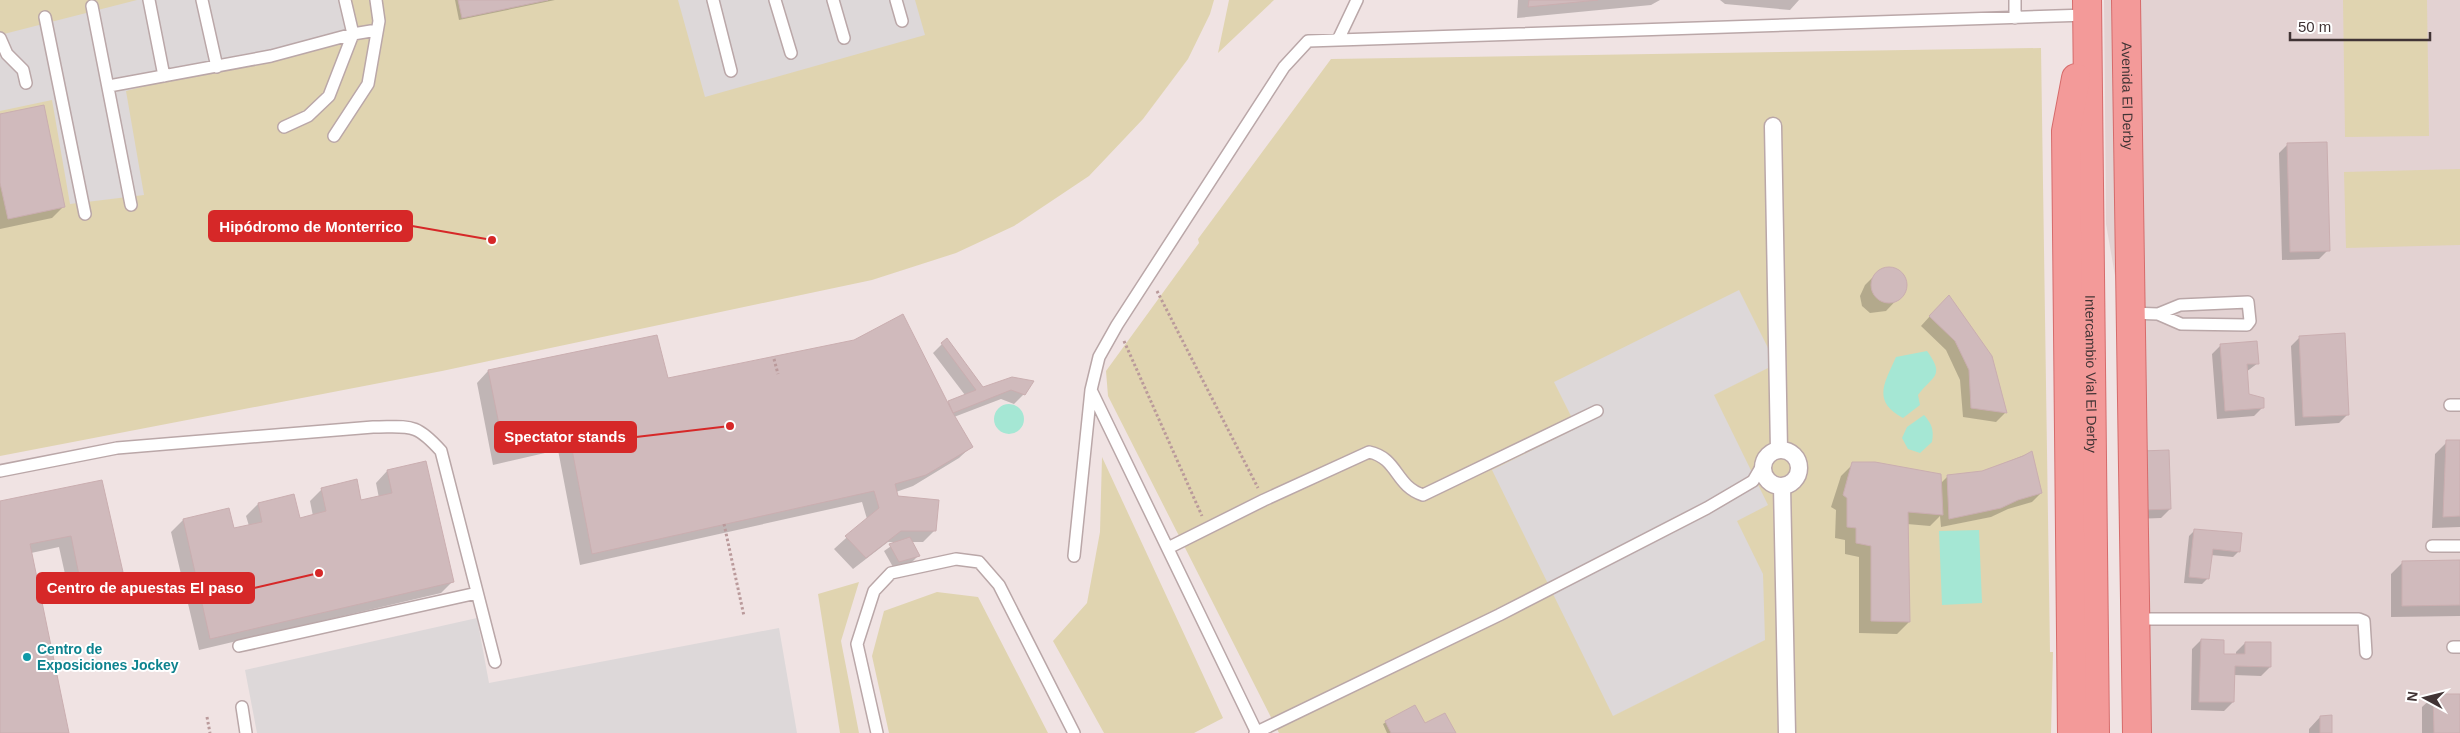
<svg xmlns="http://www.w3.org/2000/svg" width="2460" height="733" viewBox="0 0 2460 733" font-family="Arial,sans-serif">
<rect width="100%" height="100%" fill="#f0e3e3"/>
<path fill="#e3d2d2" d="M 2104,0 L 2460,0 L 2460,733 L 2131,733 L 2121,310 L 2106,224 Z"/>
<path fill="#e0d4b0" d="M 0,0 L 1214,0 L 1210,14 L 1188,59 L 1143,119 L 1089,176 L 1014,226 L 956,253 L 872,280 L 442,371 L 0,456 Z
M 1229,0 L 1274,0 L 1218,53 Z
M 2343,0 L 2427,0 L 2429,136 L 2345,137 Z
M 2041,48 L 2050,652 L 2053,652 L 2051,733 L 1279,733 L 1108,396 L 1106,371 L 1199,243 L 1198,239 L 1331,59 Z
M 2460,169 L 2460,245 L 2346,248 L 2344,172 Z
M 1102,457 L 1223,718 L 1194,733 L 1104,733 L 1053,641 L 1087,603 L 1100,532 Z
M 859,582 L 841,641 L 859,733 L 840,733 L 818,594 Z
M 937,592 L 978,597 L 1048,733 L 889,733 L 872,656 L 884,611 Z"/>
<path fill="#ddd8d9" d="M 137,0 L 340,0 L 350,32 L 126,91 L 144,195 L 70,204 L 52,100 L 0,111 L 0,35 Z
M 678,0 L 915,0 L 925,35 L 705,97 Z
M 1739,290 L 1776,364 L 1714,395 L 1768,505 L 1737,521 L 1763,574 L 1765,640 L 1613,716 L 1492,470 L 1577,428 L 1554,382 Z
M 477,618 L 489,683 L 779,628 L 797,733 L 257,733 L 245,670 Z"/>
<path fill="#a5e7d4" d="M 1927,351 C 1946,377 1932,376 1918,395 L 1920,405 L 1903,418 C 1872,401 1884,384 1896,357 Z
M994 419a15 15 0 1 1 30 0a15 15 0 1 1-30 0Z
M 1924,415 C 1932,424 1934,430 1932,442 L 1920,453 L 1908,449 L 1902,438 L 1907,427 Z
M 1979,530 L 1982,603 L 1942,605 L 1939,531 Z"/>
<path fill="#0003" d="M 455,0 L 555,0 L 459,20 Z
M 1518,0 L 1660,0 L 1651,5 L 1517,18 Z
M 1720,0 L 1799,0 L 1790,10 L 1725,4 Z
M 0,116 L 64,206 L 52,218 L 0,229 Z
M 2288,144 L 2328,250 L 2319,259 L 2282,260 L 2279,153 Z
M 1888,268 L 1893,268 L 1903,274 L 1905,291 L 1886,311 L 1870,313 L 1862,306 L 1860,296 L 1865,285 L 1877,273 Z
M 1940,305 L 1991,356 L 2005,413 L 1996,422 L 1963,417 L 1960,380 L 1946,350 L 1921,326 Z
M 2300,337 L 2348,414 L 2339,423 L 2295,426 L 2291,346 Z
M 942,344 L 983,388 L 1012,378 L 1024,394 L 1014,404 L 1001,399 L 954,417 L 971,447 L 959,458 L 913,486 L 896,492 L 897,497 L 935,530 L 923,542 L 911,542 L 918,556 L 912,562 L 893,567 L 884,551 L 897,542 L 888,542 L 853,569 L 834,549 L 867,519 L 862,502 L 580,565 L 558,450 L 493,465 L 477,383 L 488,371 L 667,380 L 947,404 L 965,395 L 933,353 Z
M 2221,345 L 2258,363 L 2246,372 L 2247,395 L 2263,407 L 2254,416 L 2217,419 L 2212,354 Z
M 2447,442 L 2460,442 L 2460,527 L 2432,528 L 2435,454 Z
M 2032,452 L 2041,493 L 2032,502 L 2008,509 L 1991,517 L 1941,527 L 1940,516 L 1930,526 L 1907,524 L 1909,622 L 1897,634 L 1859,633 L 1859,557 L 1845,554 L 1845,540 L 1835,538 L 1836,510 L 1831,507 L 1841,476 L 1853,464 L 1940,484 L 1948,476 L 1982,472 Z
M 2133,461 L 2170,509 L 2161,518 L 2134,519 Z
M 387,471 L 453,581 L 441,593 L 199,650 L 171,532 L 183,520 L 228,509 L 233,530 L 249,526 L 246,516 L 258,504 L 293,496 L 299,519 L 313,516 L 310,501 L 322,489 L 360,502 L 379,498 L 376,483 Z
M 101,481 L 121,572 L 110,584 L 69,592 L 59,547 L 31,553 L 67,733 L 0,733 L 0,503 Z
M 2195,530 L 2239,551 L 2233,557 L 2211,555 L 2208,578 L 2202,584 L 2184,583 L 2189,536 Z
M 2403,562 L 2460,562 L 2460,616 L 2391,617 L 2391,574 Z
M 2201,640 L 2223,655 L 2236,655 L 2236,652 L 2245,643 L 2270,667 L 2261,676 L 2234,675 L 2233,702 L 2224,711 L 2191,710 L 2192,649 Z
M 2460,695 L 2460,733 L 2422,733 L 2422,707 L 2434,696 Z
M 2320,717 L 2331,733 L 2309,733 L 2309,729 Z
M 1386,722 L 1424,725 L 1454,733 L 1387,733 L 1383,724 Z"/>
<path fill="#d0babc" stroke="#caaeb0" d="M 458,0 L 548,0 L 462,18 Z
M 1529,0 L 1598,0 L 1528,7 Z
M 44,105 L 65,207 L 8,219 L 0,183 L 0,114 Z
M 2327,142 L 2330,251 L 2290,252 L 2287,143 Z
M1871 285a18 18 0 1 1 36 0a18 18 0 1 1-36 0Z
M 1949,295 L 1992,356 L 2007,413 L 1971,408 L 1969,370 L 1955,341 L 1929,316 Z
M 903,314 L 953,413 L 973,447 L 926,475 L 895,484 L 898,496 L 939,500 L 936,531 L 901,531 L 866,558 L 845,536 L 879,508 L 874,491 L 592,554 L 570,439 L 505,454 L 488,370 L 657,335 L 668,378 L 854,340 Z
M 2345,333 L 2349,415 L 2303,417 L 2299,336 Z
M 947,338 L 983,387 L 1012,377 L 1034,381 L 1025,395 L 1011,390 L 953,413 L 948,401 L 976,390 L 941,343 Z
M 2257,341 L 2259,364 L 2247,364 L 2249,394 L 2264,398 L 2264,408 L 2225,411 L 2220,344 Z
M 2446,440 L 2460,440 L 2460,516 L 2443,517 Z
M 2169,450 L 2171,509 L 2143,510 L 2141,451 Z
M 2032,451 L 2042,493 L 2018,500 L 2001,508 L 1949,519 L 1947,475 L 1982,471 L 2023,456 Z
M 426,461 L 454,582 L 210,639 L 183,519 L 229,508 L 234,528 L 262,522 L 258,503 L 294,494 L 300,518 L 326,511 L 321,488 L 357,479 L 361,500 L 392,493 L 387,470 Z
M 1852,462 L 1875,462 L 1941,474 L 1943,515 L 1908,512 L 1910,622 L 1871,621 L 1871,546 L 1856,543 L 1856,528 L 1847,527 L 1847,498 L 1843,495 Z
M 102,480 L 123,572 L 80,580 L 71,536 L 30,544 L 69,733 L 0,733 L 0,501 Z
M 2194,529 L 2242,533 L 2240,552 L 2213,549 L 2209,579 L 2189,577 Z
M 910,537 L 920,556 L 899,562 L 889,544 Z
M 2460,560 L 2460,605 L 2402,606 L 2402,561 Z
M 2201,639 L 2224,640 L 2224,654 L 2245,654 L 2245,642 L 2271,642 L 2271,667 L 2235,666 L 2234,702 L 2199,702 Z
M 2433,694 L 2460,694 L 2460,733 L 2434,733 Z
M 1415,705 L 1425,723 L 1445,713 L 1456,733 L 1391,733 L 1385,721 Z
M 2332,715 L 2332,733 L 2320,733 L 2320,716 Z"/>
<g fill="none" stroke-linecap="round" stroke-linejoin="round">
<defs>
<path id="service" d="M 149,0 L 164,76
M 202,0 L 217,67
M 713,0 L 731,71
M 775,0 L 791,53
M 833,0 L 844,38
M 896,0 L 902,21
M 2015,0 L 2015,18
M 92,6 L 131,205
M 45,17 L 85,214
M 0,38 L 7,54 L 23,70 L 26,83
M 1338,40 L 1357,0
M 109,86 L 271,56 L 353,34 L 377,30
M 284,127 L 308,116 L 329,96 L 353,34 L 345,0
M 334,136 L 368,84 L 379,21 L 376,0
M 2130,313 L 2158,314 L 2181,324 L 2247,325 L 2250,321 L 2248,302 L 2180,305 L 2158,314
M 1091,390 L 1257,733
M 2450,405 L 2460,405
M 0,471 L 117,448 L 373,427 C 410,427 415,422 441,451 L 495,662
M 2432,546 L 2460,546
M 1168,548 L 1264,500 L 1369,452 C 1398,458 1395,486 1423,495 L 1597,411
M 1074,556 L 1091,390 L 1099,357 L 1117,325 L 1284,67 L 1308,41 L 2087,15
M 2136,619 L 2359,619 L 2364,621 L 2366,653
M 239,646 L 477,593
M 2453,647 L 2460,647
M 242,707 L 246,733
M 877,733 L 857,644 L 874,591 L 891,573 L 956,559 L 979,562 L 999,585 L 1074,733
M 1255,733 L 1499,615 L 1707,508 L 1753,481 L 1763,464"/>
<path id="pedestrian" d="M 1773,126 L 1779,450
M1763 468a18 18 0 1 1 36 0a18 18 0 1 1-36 0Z
M 1782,486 L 1787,733"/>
<g id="primary">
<path id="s1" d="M 2087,0 L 2095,733"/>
<path id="s2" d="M 2126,0 L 2137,733"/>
<path d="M 2072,733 L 2066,131 L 2076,78"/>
</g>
</defs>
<use href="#service" stroke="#baa7a8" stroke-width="14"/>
<use href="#pedestrian" stroke="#baa7a8" stroke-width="19"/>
<use href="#primary" stroke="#d66b6b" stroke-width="30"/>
<path stroke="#ba9a9b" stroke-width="3" stroke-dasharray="2.5 2.5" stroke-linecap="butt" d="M 1157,291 L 1258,488
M 1124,341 L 1202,516
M 774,359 L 778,374
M 724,524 L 744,616
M 207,717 L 210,733"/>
<use href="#service" stroke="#fff" stroke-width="11"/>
<use href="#pedestrian" stroke="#fff" stroke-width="16"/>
<use href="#primary" stroke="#f39a99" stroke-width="28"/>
</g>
<circle fill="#0f9aa8" stroke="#fff" stroke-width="2" cx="27" cy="657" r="5"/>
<g text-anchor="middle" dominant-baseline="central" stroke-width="4" stroke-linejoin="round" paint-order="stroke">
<g font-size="14" fill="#413435" stroke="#fff">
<text stroke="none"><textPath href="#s2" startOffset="96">Avenida El Derby</textPath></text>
<text stroke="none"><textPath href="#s1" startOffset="374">Intercambio Vial El Derby</textPath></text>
</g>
<g font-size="14" font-weight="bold" fill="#0d838f" stroke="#fff" text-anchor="start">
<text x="37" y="649">Centro de<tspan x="37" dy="16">Exposiciones Jockey</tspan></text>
</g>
</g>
<path fill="none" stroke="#d62828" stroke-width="2" d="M492 240L412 226M730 426L636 437M319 573L254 588"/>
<g fill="#d62828" stroke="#fff" stroke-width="2">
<circle cx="492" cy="240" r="5"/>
<circle cx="730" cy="426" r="5"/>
<circle cx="319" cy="573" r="5"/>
</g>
<g fill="#d62828" stroke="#d62828" stroke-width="2">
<rect x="209" y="211" width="203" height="30" rx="5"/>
<rect x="495" y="422" width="141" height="30" rx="5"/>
<rect x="37" y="573" width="217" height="30" rx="5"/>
</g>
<g font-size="15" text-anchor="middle" font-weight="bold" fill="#fff">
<text x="311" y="232">Hipódromo de Monterrico</text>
<text x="565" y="442">Spectator stands</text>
<text x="145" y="593">Centro de apuestas El paso</text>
</g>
<g transform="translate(2425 698) rotate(277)" stroke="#ffffff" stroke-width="4" paint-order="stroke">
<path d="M0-4L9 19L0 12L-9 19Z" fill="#413435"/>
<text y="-8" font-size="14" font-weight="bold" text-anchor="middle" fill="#413435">N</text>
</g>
<path d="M2290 32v8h140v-8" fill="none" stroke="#413435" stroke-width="2.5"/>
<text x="2298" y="32" font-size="15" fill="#413435" stroke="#ffffff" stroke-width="4" paint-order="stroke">50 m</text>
</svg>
